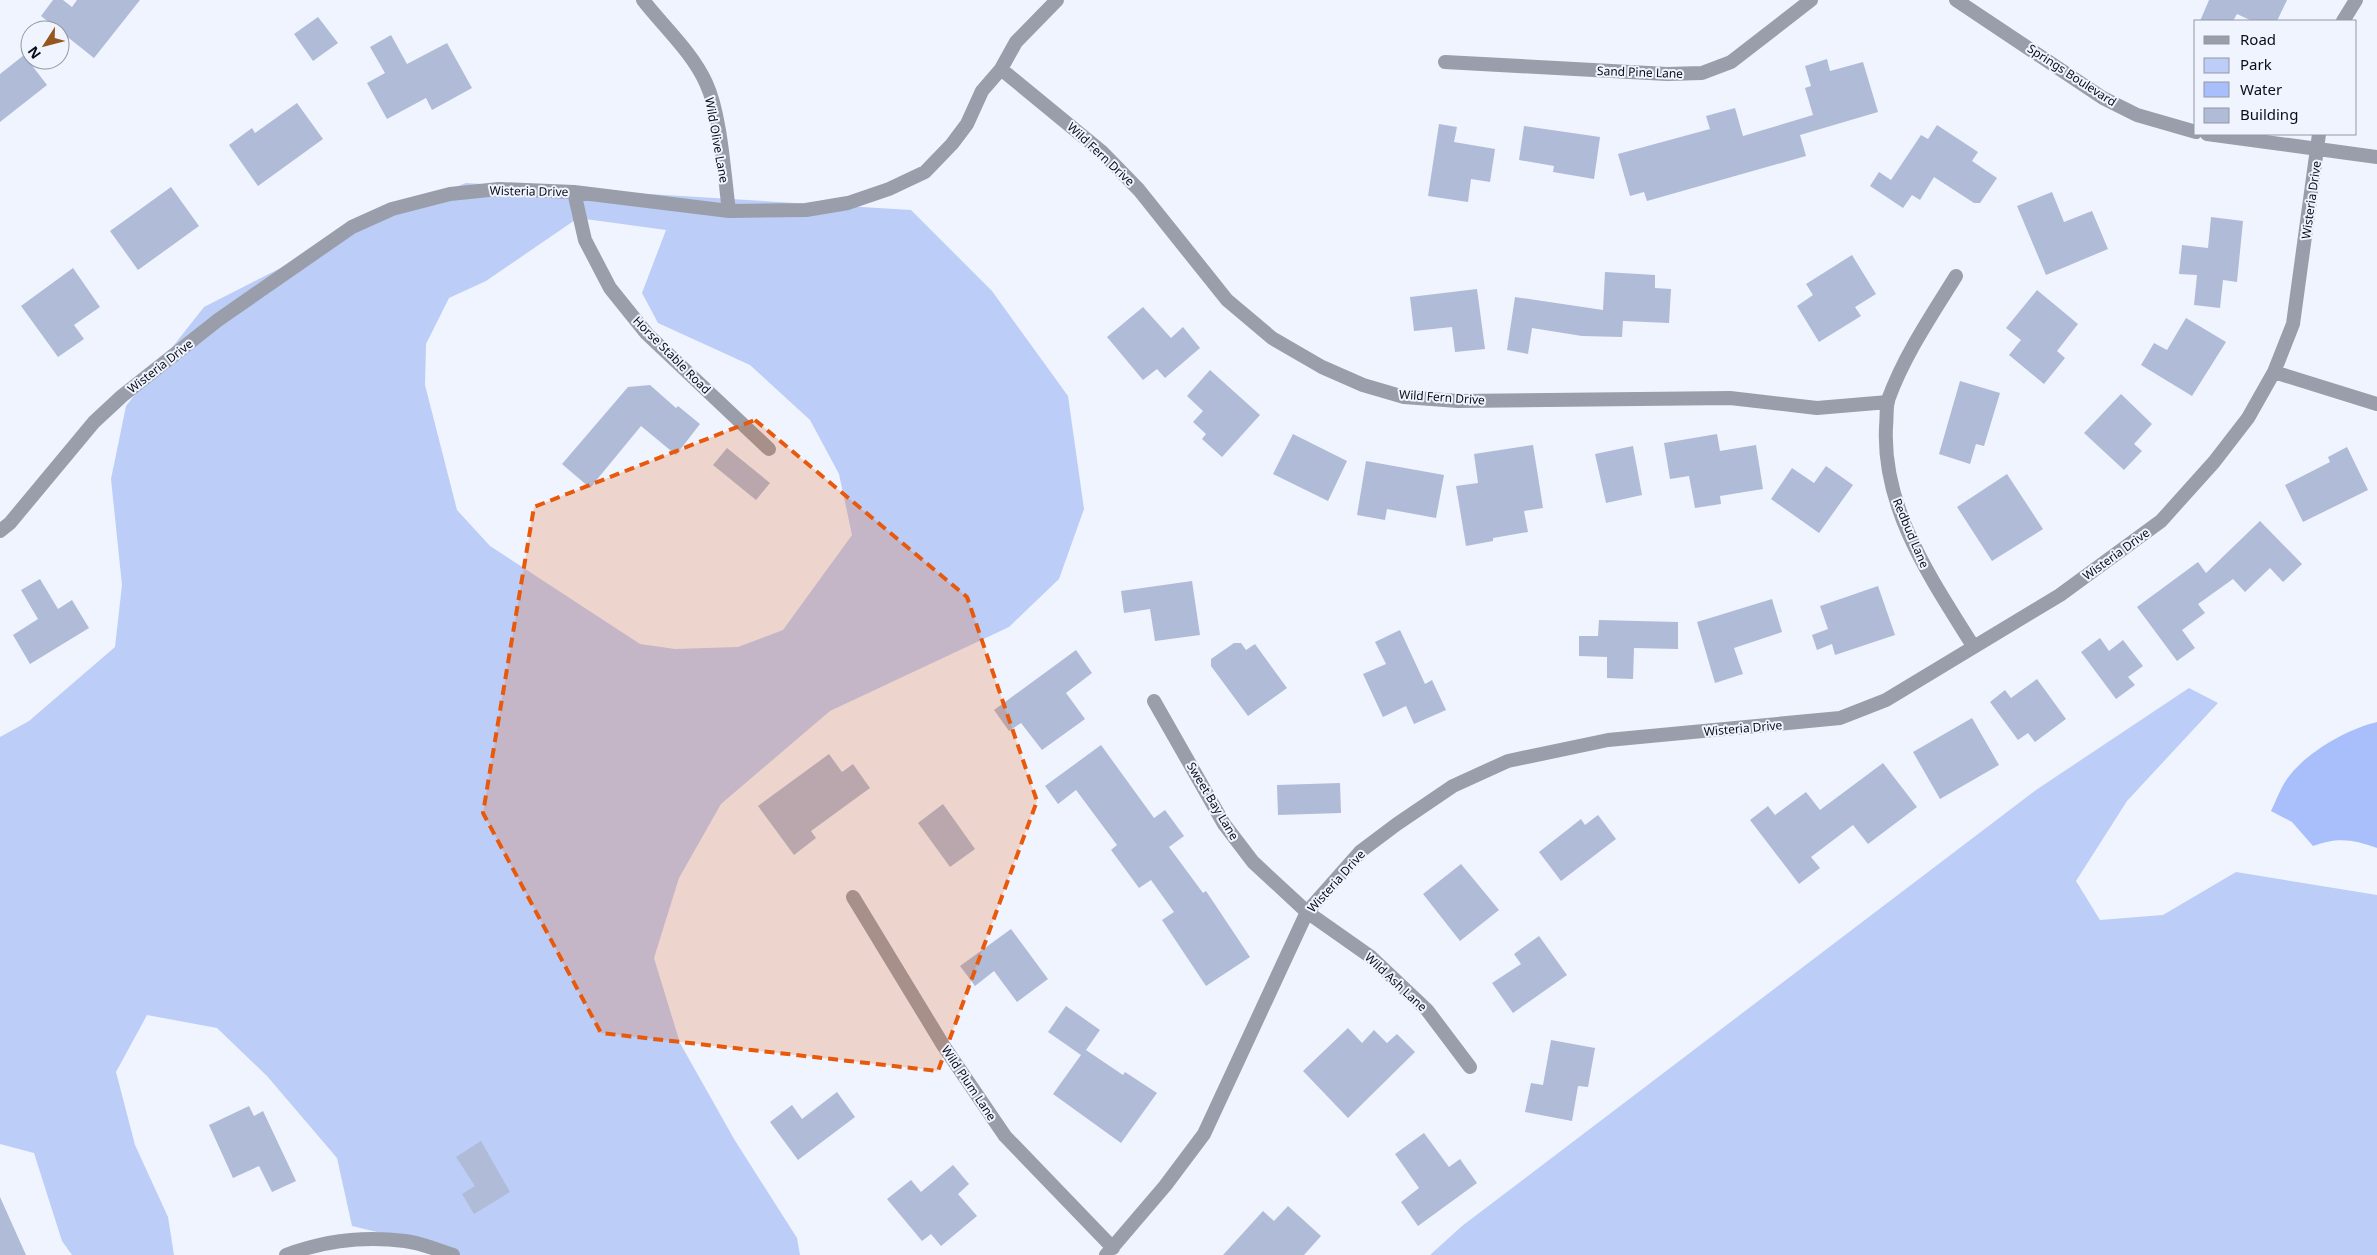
<svg xmlns="http://www.w3.org/2000/svg" width="2377" height="1255" viewBox="0 0 2377 1255" font-family="'Noto Sans',sans-serif">
<rect width="100%" height="100%" fill="#eff4ff"/>
<path fill="#bccdf7" fill-rule="evenodd" d="M 466,183 L 911,210 L 992,291 L 1068,396 L 1084,509 L 1059,579 L 1009,627 L 830,711 L 721,804 L 679,878 L 654,958 L 680,1043 L 734,1139 L 797,1238 L 800,1255 L 445,1255 L 427,1244 L 352,1226 L 337,1158 L 267,1076 L 217,1028 L 147,1015 L 116,1072 L 135,1145 L 168,1217 L 174,1255 L 72,1255 L 62,1241 L 34,1153 L 0,1144 L 0,737 L 29,721 L 115,647 L 122,585 L 111,479 L 126,406 L 204,307 L 389,213 ZM 578,218 L 666,230 L 642,293 L 658,323 L 750,365 L 810,420 L 839,474 L 852,535 L 783,630 L 738,647 L 675,649 L 640,644 L 490,546 L 457,510 L 425,385 L 426,344 L 449,298 L 486,281 Z
M 2189,688 L 2218,703 L 2127,801 L 2076,881 L 2100,920 L 2163,915 L 2236,872 L 2377,895 L 2377,1255 L 1430,1255 L 1462,1226 L 2036,790 Z"/>
<path fill="#a8bffc" d="M 2377,722 L 2377,848 C 2353,839 2337,837 2313,846 L 2292,822 L 2271,811 C 2276,801 2280,789 2287,779 C 2305,753 2347,729 2377,722 Z"/>
<path fill="#b0bbd7" d="M 53,0 L 63,0 L 72,7 L 77,0 L 140,0 L 94,58 L 41,16 Z
M 2209,0 L 2287,0 L 2277,21 L 2252,21 L 2237,14 L 2233,21 L 2200,21 Z
M 318,17 L 338,43 L 313,61 L 294,34 Z
M 391,35 L 407,64 L 447,43 L 472,88 L 432,110 L 426,98 L 387,119 L 367,83 L 385,73 L 370,47 Z
M 24,55 L 47,85 L 0,122 L 0,74 Z
M 1827,59 L 1830,71 L 1863,62 L 1878,112 L 1800,135 L 1806,156 L 1647,201 L 1644,192 L 1630,196 L 1618,154 L 1710,129 L 1706,116 L 1735,108 L 1743,136 L 1813,115 L 1805,88 L 1811,86 L 1805,66 Z
M 297,103 L 323,139 L 258,186 L 229,145 L 252,128 L 255,133 Z
M 1439,124 L 1457,127 L 1454,142 L 1495,149 L 1490,182 L 1471,179 L 1468,202 L 1428,196 Z
M 1937,125 L 1978,152 L 1972,161 L 1997,178 L 1980,203 L 1974,203 L 1934,177 L 1920,200 L 1912,195 L 1903,208 L 1870,186 L 1879,172 L 1891,180 L 1921,135 L 1928,139 Z
M 1524,126 L 1600,137 L 1594,179 L 1553,172 L 1554,166 L 1519,160 Z
M 171,187 L 199,226 L 138,270 L 110,231 Z
M 2052,192 L 2064,222 L 2092,211 L 2108,249 L 2046,275 L 2017,206 Z
M 2211,217 L 2243,221 L 2237,282 L 2223,280 L 2220,308 L 2194,305 L 2197,275 L 2179,274 L 2182,245 L 2208,248 Z
M 1852,255 L 1876,294 L 1855,307 L 1861,316 L 1819,342 L 1797,306 L 1813,295 L 1806,284 Z
M 73,268 L 100,307 L 74,325 L 84,339 L 58,357 L 21,306 Z
M 1605,272 L 1655,275 L 1655,288 L 1671,289 L 1669,323 L 1623,321 L 1622,337 L 1582,336 L 1532,328 L 1528,354 L 1507,350 L 1515,297 L 1603,310 Z
M 1477,289 L 1485,349 L 1455,352 L 1452,327 L 1414,331 L 1410,297 Z
M 2037,290 L 2078,324 L 2057,351 L 2065,358 L 2044,384 L 2009,355 L 2021,340 L 2006,328 Z
M 1143,307 L 1171,338 L 1183,327 L 1200,348 L 1165,378 L 1157,369 L 1143,380 L 1107,337 Z
M 2186,318 L 2226,342 L 2192,396 L 2141,365 L 2154,343 L 2167,350 Z
M 1210,370 L 1260,415 L 1222,457 L 1202,439 L 1206,434 L 1193,422 L 1203,411 L 1187,396 Z
M 1960,381 L 2000,393 L 1984,446 L 1976,444 L 1970,464 L 1939,454 Z
M 650,385 L 676,408 L 678,406 L 700,424 L 676,455 L 641,426 L 590,488 L 562,464 L 628,387 Z
M 2121,394 L 2152,424 L 2134,444 L 2142,451 L 2124,470 L 2084,433 Z
M 1293,434 L 1347,461 L 1328,501 L 1273,474 Z
M 1717,434 L 1720,451 L 1756,445 L 1763,489 L 1720,496 L 1721,504 L 1695,508 L 1689,476 L 1670,479 L 1664,443 Z
M 1533,445 L 1543,508 L 1524,511 L 1528,532 L 1493,538 L 1493,541 L 1466,546 L 1456,486 L 1478,483 L 1474,454 Z
M 1633,446 L 1642,495 L 1606,503 L 1595,454 Z
M 2347,447 L 2368,490 L 2303,522 L 2285,485 L 2330,462 L 2328,457 Z
M 727,448 L 770,483 L 756,500 L 713,465 Z
M 1366,461 L 1444,475 L 1436,518 L 1387,509 L 1385,520 L 1357,515 Z
M 1826,466 L 1853,485 L 1819,533 L 1771,499 L 1792,468 L 1814,483 Z
M 2007,474 L 2043,529 L 1992,561 L 1957,507 Z
M 2260,521 L 2302,564 L 2283,582 L 2270,568 L 2245,592 L 2233,579 L 2198,604 L 2205,613 L 2182,630 L 2195,648 L 2177,661 L 2137,607 L 2198,562 L 2206,573 Z
M 40,579 L 58,609 L 72,600 L 89,628 L 30,664 L 13,635 L 38,619 L 21,590 Z
M 1192,581 L 1200,635 L 1155,641 L 1150,609 L 1124,613 L 1121,591 Z
M 1878,586 L 1895,635 L 1835,655 L 1832,644 L 1817,650 L 1812,635 L 1828,629 L 1820,606 Z
M 1772,599 L 1782,632 L 1734,648 L 1743,674 L 1715,683 L 1697,622 Z
M 1599,620 L 1678,622 L 1678,649 L 1634,648 L 1633,679 L 1607,678 L 1607,657 L 1579,656 L 1579,636 L 1598,636 Z
M 1400,630 L 1425,684 L 1432,680 L 1446,710 L 1414,724 L 1406,706 L 1383,717 L 1363,674 L 1386,664 L 1375,642 Z
M 2100,638 L 2109,651 L 2123,640 L 2143,666 L 2128,677 L 2135,685 L 2116,699 L 2081,652 Z
M 1234,643 L 1241,643 L 1246,650 L 1255,644 L 1287,688 L 1248,716 L 1211,666 L 1211,659 Z
M 1076,650 L 1092,673 L 1066,693 L 1085,719 L 1042,750 L 1021,723 L 1009,731 L 994,710 Z
M 2037,679 L 2066,719 L 2035,742 L 2028,733 L 2018,740 L 1990,702 L 2005,690 L 2011,698 Z
M 1972,718 L 1999,765 L 1940,799 L 1913,752 Z
M 1101,745 L 1154,818 L 1165,810 L 1184,836 L 1169,847 L 1203,893 L 1206,891 L 1250,957 L 1206,986 L 1162,920 L 1174,912 L 1151,880 L 1139,888 L 1111,850 L 1117,845 L 1076,790 L 1058,804 L 1045,786 Z
M 829,754 L 842,772 L 853,764 L 870,788 L 811,831 L 816,838 L 794,855 L 758,806 Z
M 1883,763 L 1917,807 L 1868,844 L 1853,825 L 1811,857 L 1820,868 L 1799,884 L 1750,820 L 1768,806 L 1775,815 L 1806,792 L 1820,810 Z
M 1340,783 L 1341,813 L 1278,815 L 1277,785 Z
M 943,804 L 975,849 L 950,867 L 918,823 Z
M 1598,815 L 1616,839 L 1561,881 L 1539,852 L 1581,819 L 1585,825 Z
M 1461,864 L 1499,910 L 1460,941 L 1423,894 Z
M 1011,929 L 1048,979 L 1017,1002 L 994,971 L 975,986 L 960,966 Z
M 1539,936 L 1567,975 L 1513,1013 L 1492,983 L 1521,964 L 1514,954 Z
M 1066,1006 L 1100,1030 L 1086,1050 L 1123,1075 L 1125,1072 L 1157,1093 L 1121,1143 L 1053,1094 L 1081,1055 L 1048,1032 Z
M 1348,1028 L 1362,1043 L 1374,1030 L 1387,1043 L 1397,1034 L 1415,1052 L 1348,1118 L 1303,1071 Z
M 1551,1040 L 1595,1048 L 1588,1087 L 1578,1086 L 1572,1121 L 1525,1112 L 1531,1083 L 1543,1085 Z
M 837,1092 L 855,1117 L 798,1160 L 770,1122 L 792,1105 L 802,1119 Z
M 249,1106 L 254,1116 L 263,1111 L 296,1181 L 272,1192 L 259,1166 L 233,1178 L 209,1125 Z
M 1424,1133 L 1449,1167 L 1460,1159 L 1477,1183 L 1418,1226 L 1401,1202 L 1419,1188 L 1395,1154 Z
M 481,1141 L 510,1192 L 474,1214 L 462,1194 L 475,1186 L 456,1157 Z
M 953,1165 L 969,1184 L 958,1194 L 977,1216 L 941,1246 L 931,1234 L 922,1241 L 887,1199 L 911,1180 L 921,1192 Z
M 0,1197 L 26,1255 L 0,1255 Z
M 1288,1206 L 1321,1236 L 1304,1255 L 1223,1255 L 1263,1211 L 1274,1221 Z"/>
<g fill="none" stroke-linecap="round" stroke-linejoin="round">
<path stroke="#999eaa" stroke-width="14" d="M 643,0 C 663,26 692,52 706,83 C 721,115 724,174 729,211
M 1956,0 L 2103,98 L 2137,115 L 2196,132
M 2343,21 L 2356,0
M 1445,62 L 1667,74 L 1702,73 L 1731,62 L 1811,0
M 1001,69 L 1102,152 L 1139,190 L 1227,300 L 1272,338 L 1322,367 L 1363,385 L 1404,397 L 1458,401 L 1730,398 L 1817,408 L 1888,402
M 2207,134 L 2377,157
M 574,192 L 585,240 L 610,288 L 647,334 L 769,449
M 1956,276 C 1931,316 1904,356 1888,400 C 1886,408 1887,418 1886,427 C 1882,509 1932,580 1973,646
M 2274,372 L 2377,404
M 0,531 L 10,523 L 94,422 L 122,396 L 218,320 L 352,227 L 392,209 L 450,194 L 499,189 L 574,192 L 729,211 L 806,210 L 848,203 L 889,189 L 925,172 L 952,144 L 967,124 L 982,91 L 1001,69 L 1016,42 L 1057,0
M 1154,701 L 1224,824 L 1253,862 L 1307,912 L 1371,957 L 1427,1010 L 1470,1067
M 853,897 L 943,1045 L 1005,1136 L 1113,1248
M 286,1255 C 323,1241 365,1236 405,1241 C 421,1243 438,1250 453,1255
M 1106,1255 L 1165,1186 L 1204,1134 L 1307,912 L 1361,851 L 1397,824 L 1453,786 L 1508,761 L 1608,740 L 1840,718 L 1886,700 L 2060,595 L 2161,521 L 2214,462 L 2248,418 L 2274,372 L 2293,324 L 2319,134"/>
</g>
<path fill="#e8590c" fill-opacity="0.2" stroke="#e8590c" stroke-width="4" stroke-dasharray="10 6" stroke-linejoin="round" d="M 755,420 L 967,597 L 1037,801 L 938,1071 L 601,1033 L 483,813 L 534,507 Z"/>
<g text-anchor="middle" dominant-baseline="central" stroke-width="4" stroke-linejoin="round" paint-order="stroke">
<g font-size="12" fill="#090d16" stroke="#eff4ff">
<text transform="translate(1640 72) rotate(2)">Sand Pine Lane</text>
<text transform="translate(2072 75) rotate(33)">Springs Boulevard</text>
<text transform="translate(717 140) rotate(80)">Wild Olive Lane</text>
<text transform="translate(1101 154) rotate(43)">Wild Fern Drive</text>
<text transform="translate(529 191) rotate(1)">Wisteria Drive</text>
<text transform="translate(2311 200) rotate(-82)">Wisteria Drive</text>
<text transform="translate(672 355) rotate(45)">Horse Stable Road</text>
<text transform="translate(160 366) rotate(-38)">Wisteria Drive</text>
<text transform="translate(1442 397) rotate(4)">Wild Fern Drive</text>
<text transform="translate(1911 533) rotate(67)">Redbud Lane</text>
<text transform="translate(2116 554) rotate(-36)">Wisteria Drive</text>
<text transform="translate(1743 728) rotate(-5)">Wisteria Drive</text>
<text transform="translate(1213 801) rotate(59)">Sweet Bay Lane</text>
<text transform="translate(1336 881) rotate(-48)">Wisteria Drive</text>
<text transform="translate(1396 982) rotate(43)">Wild Ash Lane</text>
<text transform="translate(969 1083) rotate(56)">Wild Plum Lane</text>
</g>
</g>
<rect x="2194" y="20" width="162" height="115" fill="#eff4ff" stroke="#9398a2"/>
<rect x="2204" y="36" width="25" height="8" fill="#999eaa" stroke="#9398a2"/>
<text x="2240" y="45" font-size="15" fill="#090d16">Road</text>
<rect x="2204" y="58" width="25" height="15" fill="#bccdf7" stroke="#9398a2"/>
<text x="2240" y="70" font-size="15" fill="#090d16">Park</text>
<rect x="2204" y="82" width="25" height="15" fill="#a8bffc" stroke="#9398a2"/>
<text x="2240" y="95" font-size="15" fill="#090d16">Water</text>
<rect x="2204" y="108" width="25" height="15" fill="#b0bbd7" stroke="#9398a2"/>
<text x="2240" y="120" font-size="15" fill="#090d16">Building</text>
<g transform="translate(45 45) rotate(234)"><circle r="24" fill="#eff4ff" stroke="#9398a2"/>
<path d="M0-4L9 19L0 12L-9 19Z" fill="#96571e"/>
<text y="-8" font-size="14" font-weight="bold" text-anchor="middle" fill="#090d16">N</text>
</g>
</svg>
